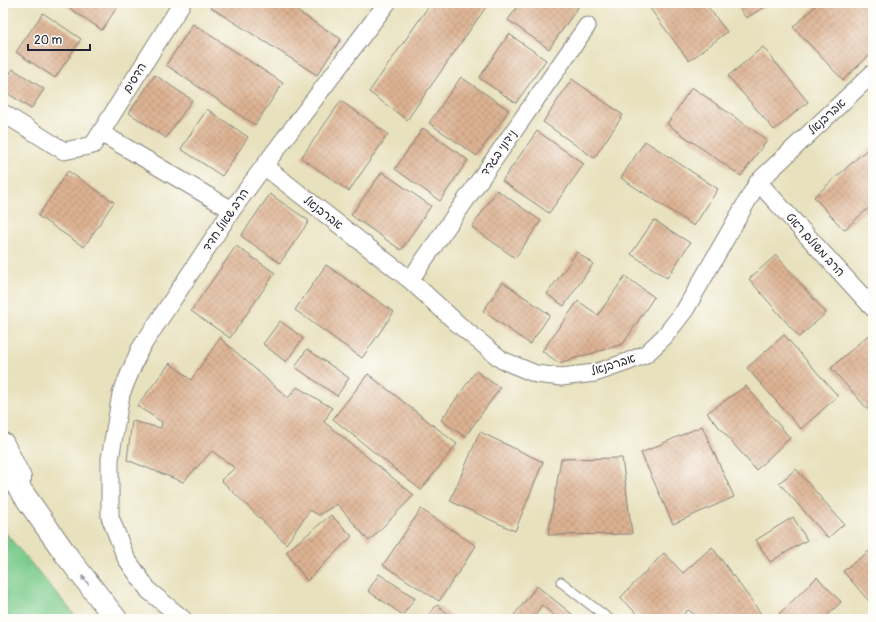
<svg xmlns="http://www.w3.org/2000/svg" width="876" height="622" viewBox="0 0 876 622" font-family="Pangolin,'Playpen Sans Hebrew',sans-serif">
<defs>
<pattern id="building-cross-hatch" width="8" height="8" patternUnits="userSpaceOnUse"><rect width="8" height="8" fill="#ddb292"/><path d="M0 0l8 8M0 8l8-8" fill="none" stroke="#bd997f"/></pattern>
</defs>
<rect width="100%" height="100%" fill="#fdfcf7"/>
<filter id="ink" filterUnits="userSpaceOnUse"><feTurbulence type="fractalNoise" baseFrequency=".025" numOctaves="2"/><feDisplacementMap in="SourceGraphic" scale="8" xChannelSelector="R" yChannelSelector="G"/><feConvolveMatrix kernelMatrix="1 2 1 2 8 2 1 2 1" color-interpolation-filters="sRGB"/></filter>
<filter id="wash" filterUnits="userSpaceOnUse"><feTurbulence type="fractalNoise" baseFrequency=".012" numOctaves="4" result="noise"/><feDisplacementMap in="SourceGraphic" scale="16" xChannelSelector="R" yChannelSelector="G"/><feGaussianBlur stdDeviation="0.9" result="paint"/><feColorMatrix in="noise" values="0 0 0 0 0 0 0 0 0 0 0 0 0 0 0 0 0 1.4 0 .05"/><feComposite in="paint" operator="in"/></filter>
<g filter="url(#wash)">
<rect width="100%" height="100%" fill="#e8e1bd"/>
<path fill="#7acb8c" stroke="#4e7664" d="M 3,528 L 8,536 L 73,613 L 79,619 L 5,619 L 3,618 Z"/>
<g id="blocks">
<path fill="url(#building-cross-hatch)" d="M 62,3 L 120,3 L 102,30 Z
M 213,3 L 290,3 L 289,6 L 341,39 L 317,75 L 210,7 Z
M 431,3 L 480,3 L 486,7 L 407,120 L 369,92 Z
M 520,3 L 581,3 L 549,49 L 508,20 Z
M 646,3 L 705,3 L 727,32 L 689,61 Z
M 736,3 L 771,3 L 746,18 Z
M 819,3 L 871,3 L 873,5 L 873,52 L 843,80 L 793,27 Z
M 43,13 L 81,39 L 55,78 L 16,52 Z
M 193,24 L 283,83 L 255,125 L 166,65 Z
M 509,34 L 546,60 L 516,103 L 479,78 Z
M 763,47 L 808,102 L 774,130 L 728,76 Z
M 13,69 L 44,89 L 31,109 L 3,90 L 3,83 Z
M 155,75 L 192,100 L 166,138 L 129,113 Z
M 461,77 L 509,110 L 477,156 L 429,123 Z
M 572,79 L 623,115 L 594,158 L 543,122 Z
M 692,87 L 767,140 L 741,176 L 667,124 Z
M 341,101 L 388,134 L 349,191 L 301,158 Z
M 207,109 L 248,137 L 222,176 L 181,149 Z
M 423,128 L 468,160 L 440,201 L 395,169 Z
M 537,131 L 584,164 L 549,213 L 502,181 Z
M 645,141 L 718,189 L 694,226 L 621,178 Z
M 873,144 L 873,204 L 844,230 L 814,197 Z
M 68,171 L 114,202 L 84,247 L 38,216 Z
M 382,172 L 431,206 L 401,250 L 351,215 Z
M 497,190 L 541,221 L 515,258 L 472,227 Z
M 270,194 L 309,221 L 280,263 L 241,236 Z
M 654,220 L 690,243 L 667,278 L 631,254 Z
M 236,246 L 275,273 L 230,338 L 191,311 Z
M 577,252 L 593,264 L 564,306 L 547,294 Z
M 776,255 L 826,313 L 799,337 L 749,279 Z
M 326,265 L 394,312 L 362,358 L 295,310 Z
M 625,276 L 654,297 L 623,344 L 559,363 L 542,351 L 578,301 L 598,315 Z
M 503,282 L 550,315 L 530,344 L 483,311 Z
M 280,321 L 303,338 L 286,362 L 263,344 Z
M 784,335 L 838,396 L 801,429 L 747,368 Z
M 868,335 L 873,341 L 873,415 L 831,368 Z
M 220,338 L 288,398 L 297,387 L 332,408 L 324,422 L 414,495 L 369,541 L 337,504 L 319,515 L 310,510 L 286,544 L 221,480 L 235,468 L 212,451 L 183,482 L 127,460 L 132,421 L 161,428 L 162,422 L 137,406 L 170,363 L 191,380 Z
M 307,349 L 349,378 L 337,396 L 295,367 Z
M 476,371 L 500,388 L 465,437 L 441,420 Z
M 368,374 L 457,444 L 421,490 L 333,419 Z
M 746,386 L 790,438 L 756,470 L 707,413 Z
M 702,426 L 734,497 L 673,524 L 641,453 Z
M 480,432 L 543,462 L 515,531 L 450,501 Z
M 622,458 L 632,534 L 548,535 L 561,459 Z
M 796,469 L 844,524 L 828,538 L 779,483 Z
M 421,509 L 476,546 L 439,601 L 383,565 Z
M 331,515 L 352,536 L 307,581 L 286,552 Z
M 793,517 L 807,540 L 770,562 L 756,540 Z
M 712,547 L 765,619 L 701,619 L 688,610 L 678,619 L 643,619 L 620,598 L 664,553 L 683,573 Z
M 873,548 L 873,606 L 843,571 Z
M 379,574 L 415,598 L 403,615 L 368,591 Z
M 817,577 L 841,602 L 824,619 L 785,619 L 779,614 Z
M 537,586 L 578,619 L 558,619 L 542,605 L 532,619 L 511,619 Z
M 437,605 L 455,619 L 425,619 Z"/>
</g>
</g>
<g filter="url(#ink)">
<use href="#blocks" fill-opacity="0" stroke="#85827c" stroke-width="1"/>
<g fill="none" stroke-linecap="round" stroke-linejoin="round">
<defs>
<path id="lane" d="M 561,582 L 609,619"/>
<path id="street" d="M 3,113 L 64,151 L 93,145 L 182,3
M 101,133 L 232,210
M 264,166 L 410,280 L 458,324 L 502,360 L 536,374 L 561,377 L 595,373 L 627,362 L 646,354 L 664,337 L 685,310 L 758,182 L 873,73
M 758,182 L 873,308
M 410,280 L 587,26
M 183,619 L 149,591 L 126,558 L 110,517 L 110,459 L 121,394 L 140,349 L 232,210 L 264,166 L 387,3"/>
<path id="highway" d="M 3,444 L 20,478
M 3,465 L 67,556 L 116,619"/>
</defs>
<use href="#lane" stroke="#85827c" stroke-width="11"/>
<use href="#street" stroke="#85827c" stroke-width="19"/>
<use href="#highway" stroke="#85827c" stroke-width="24"/>
<use href="#lane" stroke="#fff" stroke-width="9"/>
<use href="#street" stroke="#fff" stroke-width="17"/>
<use href="#highway" stroke="#fff" stroke-width="22"/>
</g>
<defs><path id="oneway-solid" d="M-6-.8H1V-3.2L6.5 0L1 3.2V.8H-6Z"/></defs>
<use fill="#9c9ca7" href="#oneway-solid" transform="translate(85 580) rotate(-128)"/>
</g>
<g text-anchor="middle" dominant-baseline="central" stroke-width="4" stroke-linejoin="round" paint-order="stroke">
<g font-size="12" fill="#22223b" stroke="#fdfcf7">
<text transform="translate(135 78) rotate(-58)">הדסים</text>
<text transform="translate(827 117) rotate(-43)">אברבנאל</text>
<text transform="translate(499 153) rotate(-55)">נידוני בגדד</text>
<text transform="translate(323 213) rotate(38)">אברבנאל</text>
<text transform="translate(226 220) rotate(-56)">הרב שאול חדד</text>
<text transform="translate(815 245) rotate(48)">הרב משולם ראט</text>
<text transform="translate(613 365) rotate(-18)">אברבנאל</text>
</g>
</g>
<rect width="876" height="622" fill="none" stroke="#fdfcf7" stroke-width="16"/>
<path d="M28 44v6h62v-6" fill="none" stroke="#22223b" stroke-width="2"/>
<text x="34" y="44" font-size="12" fill="#22223b" stroke="#fdfcf7" stroke-width="3" paint-order="stroke">20 m</text>
</svg>
